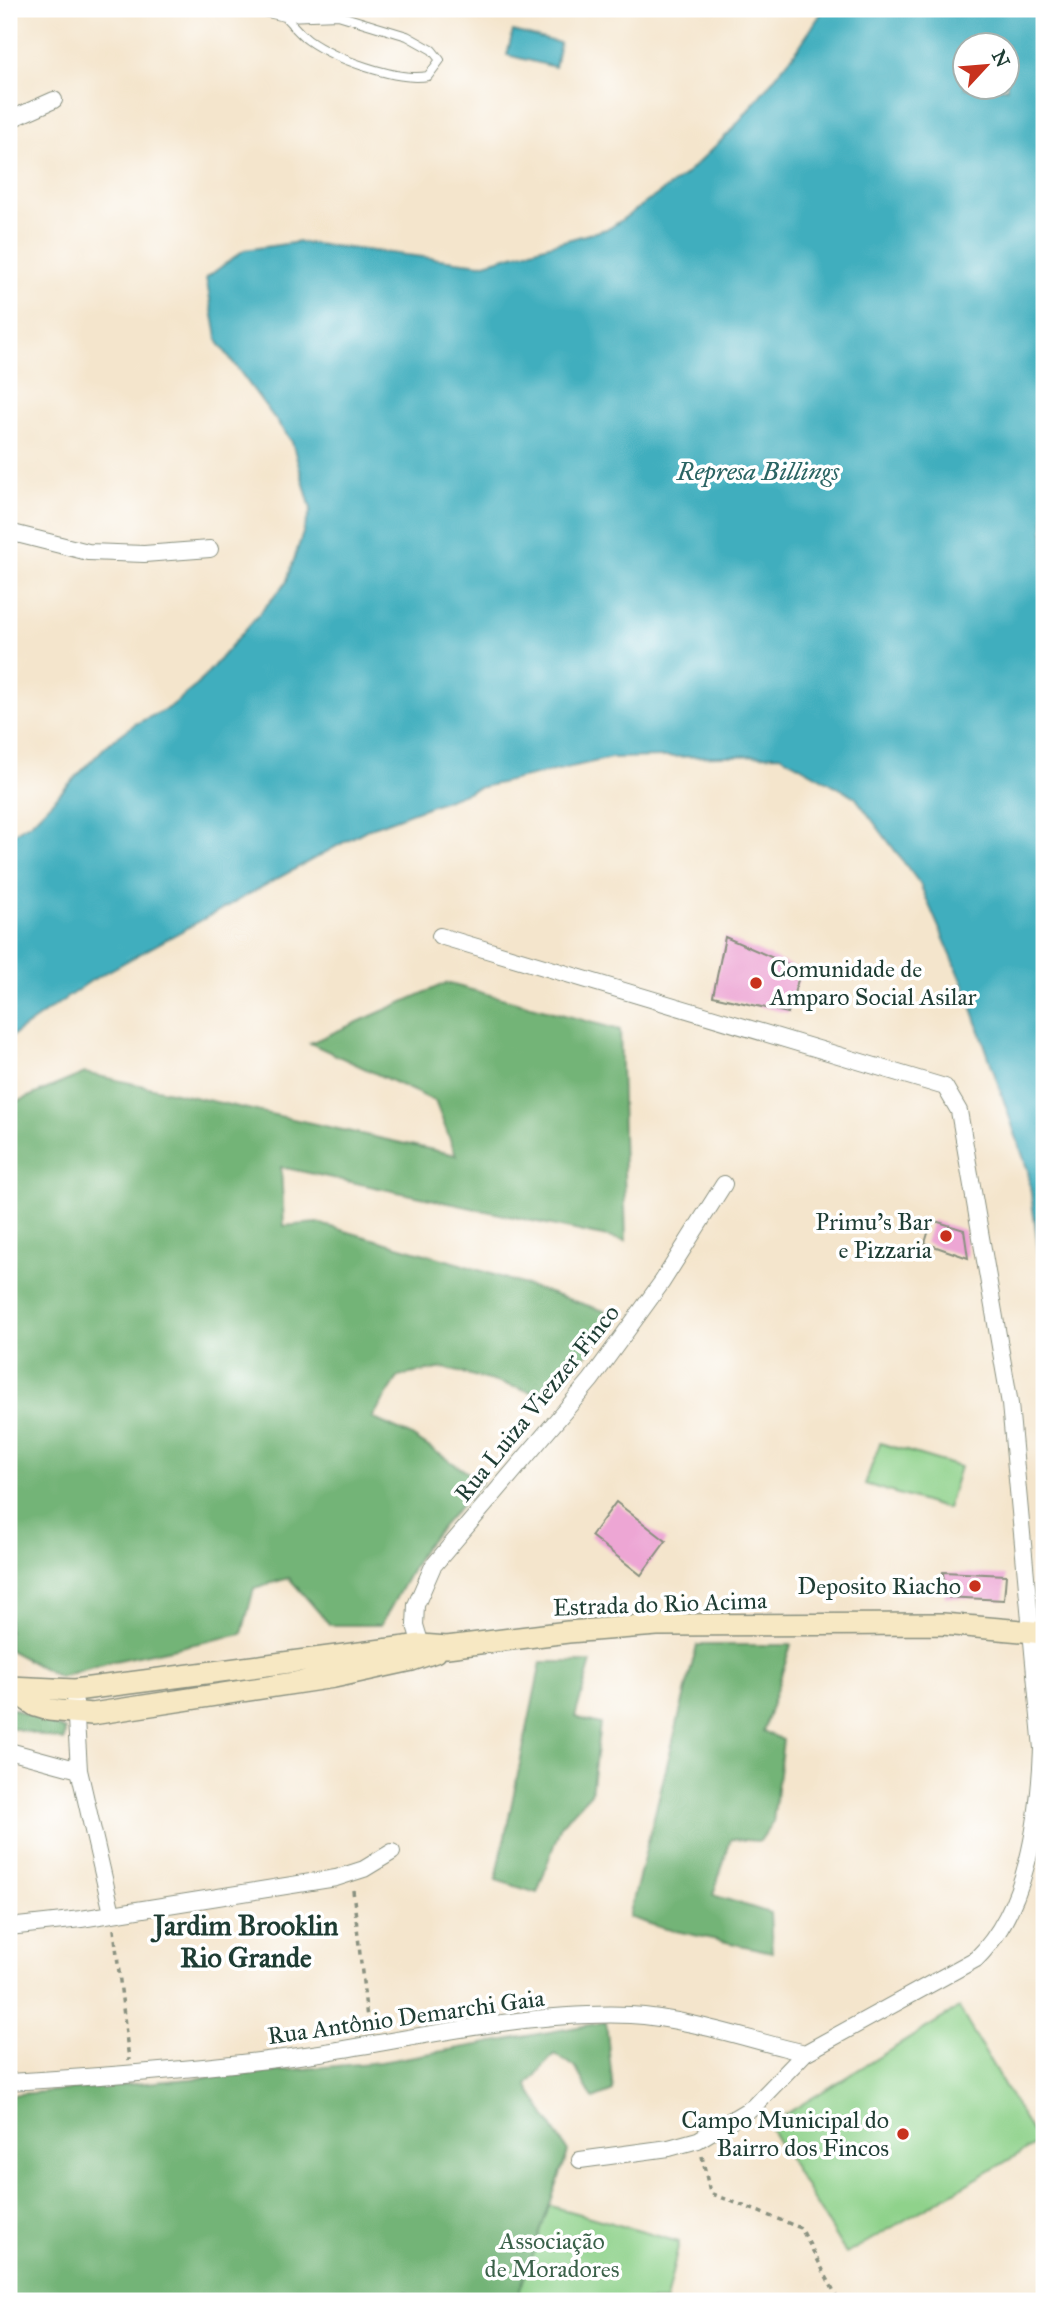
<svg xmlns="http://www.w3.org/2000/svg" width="1053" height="2310" viewBox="0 0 1053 2310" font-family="'IM FELL Great Primer',serif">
<rect width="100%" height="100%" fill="#fff"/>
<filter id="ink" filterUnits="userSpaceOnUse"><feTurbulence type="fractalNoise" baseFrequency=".0143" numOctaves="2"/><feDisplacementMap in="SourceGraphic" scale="14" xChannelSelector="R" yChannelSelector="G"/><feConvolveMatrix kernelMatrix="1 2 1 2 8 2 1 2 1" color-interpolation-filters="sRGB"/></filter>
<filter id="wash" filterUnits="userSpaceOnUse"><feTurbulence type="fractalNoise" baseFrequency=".00686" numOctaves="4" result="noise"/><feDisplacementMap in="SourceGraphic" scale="28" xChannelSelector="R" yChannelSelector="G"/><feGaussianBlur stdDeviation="1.57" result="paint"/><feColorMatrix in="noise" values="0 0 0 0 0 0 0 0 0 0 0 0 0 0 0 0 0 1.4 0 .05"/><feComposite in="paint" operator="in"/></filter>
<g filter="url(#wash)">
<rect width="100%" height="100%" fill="#f4e5cc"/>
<path fill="#8fd28b" stroke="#578860" stroke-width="2" d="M 880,1443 L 960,1467 L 947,1509 L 865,1484 Z
M 959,2008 L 1038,2143 L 846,2254 L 768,2125 Z
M 551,2206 L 679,2242 L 666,2301 L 272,2301 L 273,2298 Z"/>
<path fill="#73b477" stroke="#497856" stroke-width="2" d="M 446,983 L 620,1030 L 626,1241 L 281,1167 L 284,1226 L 317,1223 L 457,1263 L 620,1316 L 551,1397 L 444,1368 L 399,1376 L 372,1418 L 410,1435 L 482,1482 L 424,1547 L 381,1625 L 330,1625 L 289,1578 L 254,1588 L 242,1634 L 110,1662 L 59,1677 L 9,1650 L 9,1105 L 85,1073 L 456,1155 L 435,1101 L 310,1043 Z
M 697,1645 L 791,1645 L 763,1731 L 783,1740 L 773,1822 L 760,1841 L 731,1839 L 713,1895 L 770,1913 L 772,1952 L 662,1928 L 629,1917 Z
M 541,1662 L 591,1662 L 575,1717 L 600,1724 L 591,1793 L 561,1825 L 537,1893 L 496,1880 Z
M 9,1707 L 65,1730 L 64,1741 L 9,1727 Z
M 606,2022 L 613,2091 L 593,2099 L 575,2067 L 554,2054 L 527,2085 L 568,2152 L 516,2301 L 419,2301 L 405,2292 L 398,2301 L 9,2301 L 9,2095 L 381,2062 Z"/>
<path fill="#40aebe" stroke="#307679" stroke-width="2" fill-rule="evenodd" d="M 824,9 L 1044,9 L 1044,1291 L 1028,1171 L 964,985 L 920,884 L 855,797 L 780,755 L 611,758 L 478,788 L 368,829 L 92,980 L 9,1038 L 9,836 L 32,822 L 107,745 L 135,724 L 169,708 L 197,685 L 286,583 L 311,509 L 292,442 L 218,342 L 206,278 L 244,250 L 299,242 L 481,264 L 610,228 L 685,175 L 732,130 L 797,50 ZM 965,46 L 1007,46 L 1007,88 L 965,88 Z
M 513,31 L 560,43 L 555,67 L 507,55 Z"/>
<g id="blocks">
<path fill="#eda6d4" d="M 725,937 L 801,970 L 788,1013 L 713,996 Z
M 932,1220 L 964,1230 L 968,1258 L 925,1243 Z
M 616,1502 L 666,1541 L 641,1575 L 591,1536 Z
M 943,1572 L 1006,1575 L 1004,1600 L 945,1597 Z"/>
</g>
</g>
<g filter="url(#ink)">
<use href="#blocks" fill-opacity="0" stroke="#8a9180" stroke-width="2"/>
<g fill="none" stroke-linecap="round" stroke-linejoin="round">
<defs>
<path id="service" d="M 250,9 L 285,17 L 338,15 L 407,36 L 432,50 L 440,60 L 428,76 C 398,82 333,58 308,40 C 300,34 292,24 285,17"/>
<path id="minor" d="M 9,120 L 54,100
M 9,532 L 88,552 L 144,554 L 210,549
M 440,936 L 945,1087 L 959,1111 L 1010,1404 L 1042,1749 C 1039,1819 1028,1908 976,1959 L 805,2053 L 753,2107 L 698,2140 L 669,2148 L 580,2160
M 424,1655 L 415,1625 L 416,1605 L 433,1566 L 591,1380 L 662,1282 L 724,1184
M 75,1702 L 79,1770 L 112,1913
M 9,1751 L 79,1770
M 9,1927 L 81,1919 L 336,1878 L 364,1869 L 392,1852
M 9,2082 C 113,2076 217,2068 320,2053 C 416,2038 533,2011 630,2015 C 688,2018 749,2040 805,2053"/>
<path id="secondary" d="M 9,1687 L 75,1690 L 421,1645 L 447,1647 L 568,1632 L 657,1625 L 943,1624 L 1044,1633
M 11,1689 L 36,1706 L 49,1710 L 92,1714 L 334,1677 L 412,1660 L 435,1652"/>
</defs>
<use href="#service" stroke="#8a9180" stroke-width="10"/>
<use href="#minor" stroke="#8a9180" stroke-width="18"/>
<use href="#secondary" stroke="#8a9180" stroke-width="24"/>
<path stroke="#8a9180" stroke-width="3.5" stroke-dasharray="5 5" stroke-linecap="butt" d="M 353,1890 L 368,2028
M 114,1929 L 129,2060
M 702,2156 L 710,2193 L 801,2228 L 839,2301"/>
<use href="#service" stroke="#fff" stroke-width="8"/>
<use href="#minor" stroke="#fff" stroke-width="16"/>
<use href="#secondary" stroke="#f7e8c3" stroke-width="21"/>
</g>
</g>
<g fill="#c8321e" stroke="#fff" stroke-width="2.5">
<circle cx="756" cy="983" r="7"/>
<circle cx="946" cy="1236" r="7"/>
<circle cx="975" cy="1586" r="7"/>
<circle cx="903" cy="2134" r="7"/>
</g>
<g text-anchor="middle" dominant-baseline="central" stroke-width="7" stroke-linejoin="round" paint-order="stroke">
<g font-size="24" fill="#1f3d34" stroke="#fff" text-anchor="end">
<text x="770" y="969" text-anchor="start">Comunidade de<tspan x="770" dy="28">Amparo Social Asilar</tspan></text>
<text x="932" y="1222">Primu's Bar<tspan x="932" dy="28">e Pizzaria</tspan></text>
<text x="961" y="1586">Deposito Riacho</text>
<text x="889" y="2120">Campo Municipal do<tspan x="889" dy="28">Bairro dos Fincos</tspan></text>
</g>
<g font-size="24" fill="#1f3d34" stroke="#fff">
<text transform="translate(537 1403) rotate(-51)">Rua Luiza Viezzer Finco</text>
<text transform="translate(660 1604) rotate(-2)">Estrada do Rio Acima</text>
<text transform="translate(406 2017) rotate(-8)">Rua Antônio Demarchi Gaia</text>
</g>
<g font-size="24" fill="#3b624a" stroke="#fff">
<text x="552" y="2241">Associação<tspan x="552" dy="28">de Moradores</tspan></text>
</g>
<g font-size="26" font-style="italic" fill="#2b6564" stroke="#fff">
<text x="758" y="471">Represa Billings</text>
</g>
<g font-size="28" font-weight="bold" fill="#1f3d34" stroke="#fff">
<text x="246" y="1925">Jardim Brooklin<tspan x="246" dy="32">Rio Grande</tspan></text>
</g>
</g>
<rect width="1053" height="2310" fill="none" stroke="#fff" stroke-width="35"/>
<g transform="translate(986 66) rotate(64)"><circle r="33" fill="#ffffff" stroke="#a5b1ae" stroke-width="2"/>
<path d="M0-5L12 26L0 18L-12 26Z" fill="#c8321e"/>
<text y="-10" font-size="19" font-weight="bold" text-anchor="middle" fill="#1f3d34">N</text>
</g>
</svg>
